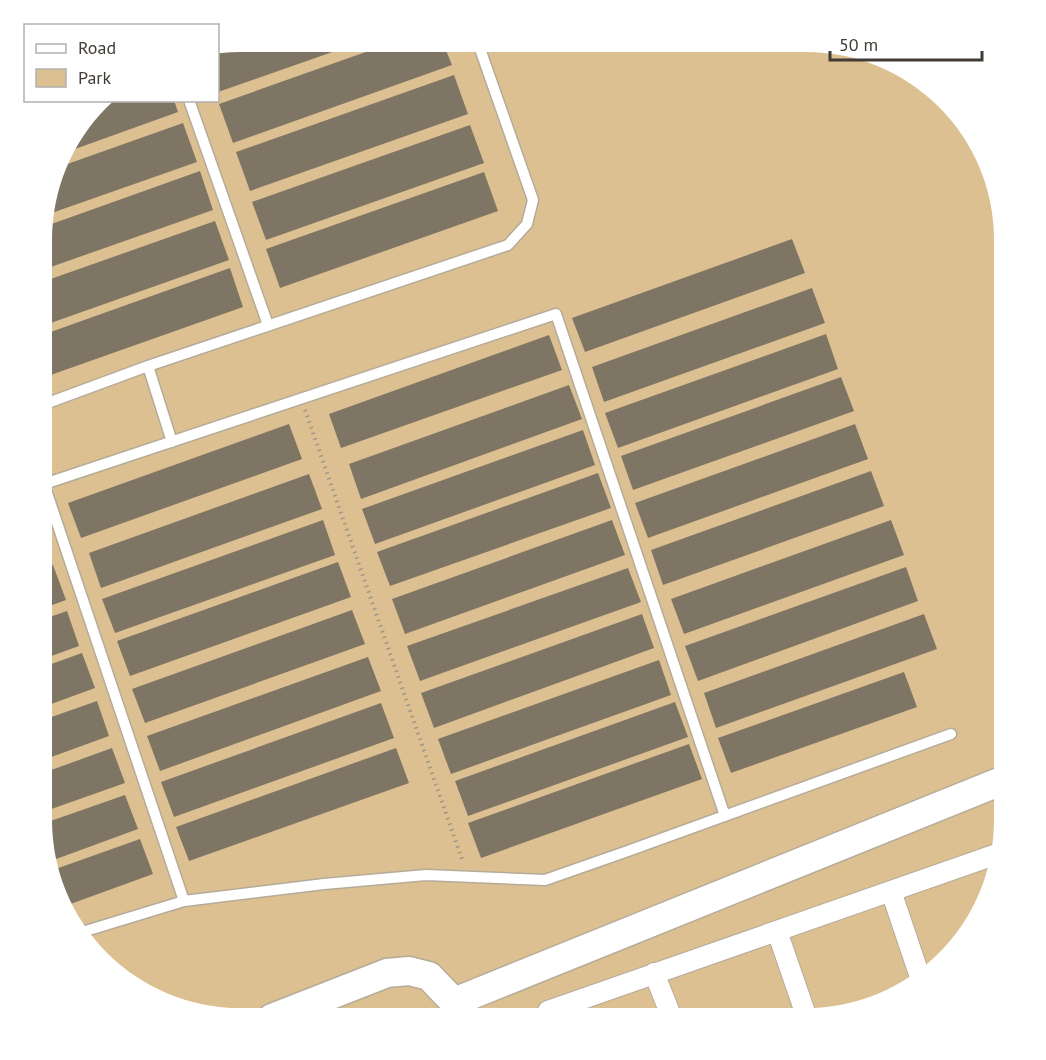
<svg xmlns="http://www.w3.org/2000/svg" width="1046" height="1060" viewBox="0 0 1046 1060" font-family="'PT Sans',sans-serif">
<rect width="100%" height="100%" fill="#efe4d1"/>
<path fill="#dcc091" d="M 241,42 L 831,44 L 905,69 L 963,120 L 993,177 L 1004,228 L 1004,832 L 978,918 L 926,977 L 869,1007 L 818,1018 L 228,1018 L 142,992 L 83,940 L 53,883 L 42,832 L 46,202 L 68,142 L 102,101 L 218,100 L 218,46 Z"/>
<path fill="#7f7564" d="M 241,42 L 358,42 L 358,43 L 218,92 L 218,49 Z
M 394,42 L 443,43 L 452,65 L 233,143 L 219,104 Z
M 454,75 L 468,114 L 250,191 L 236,152 Z
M 102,100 L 174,100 L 178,112 L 64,153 L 68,142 Z
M 183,123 L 197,162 L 46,215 L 46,202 L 59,167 Z
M 470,125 L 484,163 L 266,240 L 252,202 Z
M 200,171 L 213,210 L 45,269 L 46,226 Z
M 484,172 L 498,211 L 280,288 L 266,249 Z
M 215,221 L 229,260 L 45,325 L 45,281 Z
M 792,239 L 805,273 L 585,352 L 572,318 Z
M 230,268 L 243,307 L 45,377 L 45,334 Z
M 812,288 L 825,323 L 604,402 L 592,367 Z
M 826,334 L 838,369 L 618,448 L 605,413 Z
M 549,335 L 562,370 L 341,448 L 329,414 Z
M 841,377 L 854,411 L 633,490 L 621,456 Z
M 569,385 L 582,419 L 361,499 L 349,464 Z
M 289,424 L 302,459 L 81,538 L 68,503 Z
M 855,424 L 868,459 L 648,538 L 635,503 Z
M 583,430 L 595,465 L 375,544 L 362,509 Z
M 871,471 L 884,506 L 663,585 L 651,550 Z
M 598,473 L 611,508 L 390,586 L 377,552 Z
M 309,474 L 322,509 L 101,588 L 89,553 Z
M 323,520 L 335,555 L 115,633 L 102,599 Z
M 612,520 L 625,555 L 405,634 L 392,599 Z
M 891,520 L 904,555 L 684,634 L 671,599 Z
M 338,562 L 351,597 L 130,676 L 117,641 Z
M 53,565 L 66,600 L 44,608 L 44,569 Z
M 906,567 L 918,601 L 698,681 L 685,646 Z
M 628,568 L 641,602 L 420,681 L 407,646 Z
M 352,610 L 365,644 L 145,723 L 132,689 Z
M 67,611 L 79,646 L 43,659 L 44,619 Z
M 642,614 L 654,648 L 434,728 L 421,693 Z
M 924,614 L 937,649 L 716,728 L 704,693 Z
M 82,653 L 95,688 L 43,707 L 43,667 Z
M 368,657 L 381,691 L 160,771 L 147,736 Z
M 659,660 L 671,695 L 451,774 L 438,739 Z
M 904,672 L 917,707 L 731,773 L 718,738 Z
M 97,701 L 109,736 L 43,760 L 43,720 Z
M 675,702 L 688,737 L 468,816 L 455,781 Z
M 381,703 L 394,738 L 174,817 L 161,782 Z
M 689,744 L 702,779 L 481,858 L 468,823 Z
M 112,748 L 125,783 L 43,812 L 43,773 Z
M 396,748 L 409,783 L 189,861 L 176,827 Z
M 125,795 L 138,829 L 48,862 L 42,832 L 42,824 Z
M 140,839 L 153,874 L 65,906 L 53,883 L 50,871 Z"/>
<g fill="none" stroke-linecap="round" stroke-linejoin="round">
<defs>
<path id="lane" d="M 189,100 L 268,325
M 148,366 L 172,442
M 45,404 L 148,366 L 508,245 L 527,224 L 533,200 L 478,43
M 44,484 L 556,314 L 725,816
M 44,484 L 184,901
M 79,933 L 184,901 L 324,884 L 426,875 L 545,880 L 625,852 L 951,734"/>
<path id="street" d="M 891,891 L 921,980
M 777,931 L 807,1018
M 654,973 L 672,1018
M 550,1018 L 548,1011 L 997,854"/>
<path id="secondary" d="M 454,1002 L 1004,780
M 272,1018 L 387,973 L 409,971 L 429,976 L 454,1002 L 459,1018"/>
</defs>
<use href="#lane" stroke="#b5ab99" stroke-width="13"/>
<use href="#street" stroke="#b5ab99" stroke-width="22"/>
<use href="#secondary" stroke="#b5ab99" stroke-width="31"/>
<path stroke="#9e9688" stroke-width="4" stroke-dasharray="1.5 4.5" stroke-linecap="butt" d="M 305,410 L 463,862"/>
<use href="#lane" stroke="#fff" stroke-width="10"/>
<use href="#street" stroke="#fff" stroke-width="20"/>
<use href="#secondary" stroke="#fff" stroke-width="28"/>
</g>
<path d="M0 0H1046V1060H0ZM240 52H806A188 188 0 0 1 994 240V820A188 188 0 0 1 806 1008H240A188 188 0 0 1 52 820V240A188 188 0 0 1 240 52Z" fill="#fff" fill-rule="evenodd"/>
<rect x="24" y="24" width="195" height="78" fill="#ffffff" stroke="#b3b1ae" stroke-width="1.5"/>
<rect x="36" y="44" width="30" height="9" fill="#ffffff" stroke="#b3b1ae" stroke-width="1.5"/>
<text x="78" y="54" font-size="18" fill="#403b34">Road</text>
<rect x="36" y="69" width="30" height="18" fill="#dcc091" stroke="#b3b1ae" stroke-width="1.5"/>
<text x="78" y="84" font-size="18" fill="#403b34">Park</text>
<path d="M830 51v9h152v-9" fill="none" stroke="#403b34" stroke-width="3"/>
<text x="839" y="51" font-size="18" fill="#403b34" stroke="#ffffff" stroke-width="4.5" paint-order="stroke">50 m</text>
</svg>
